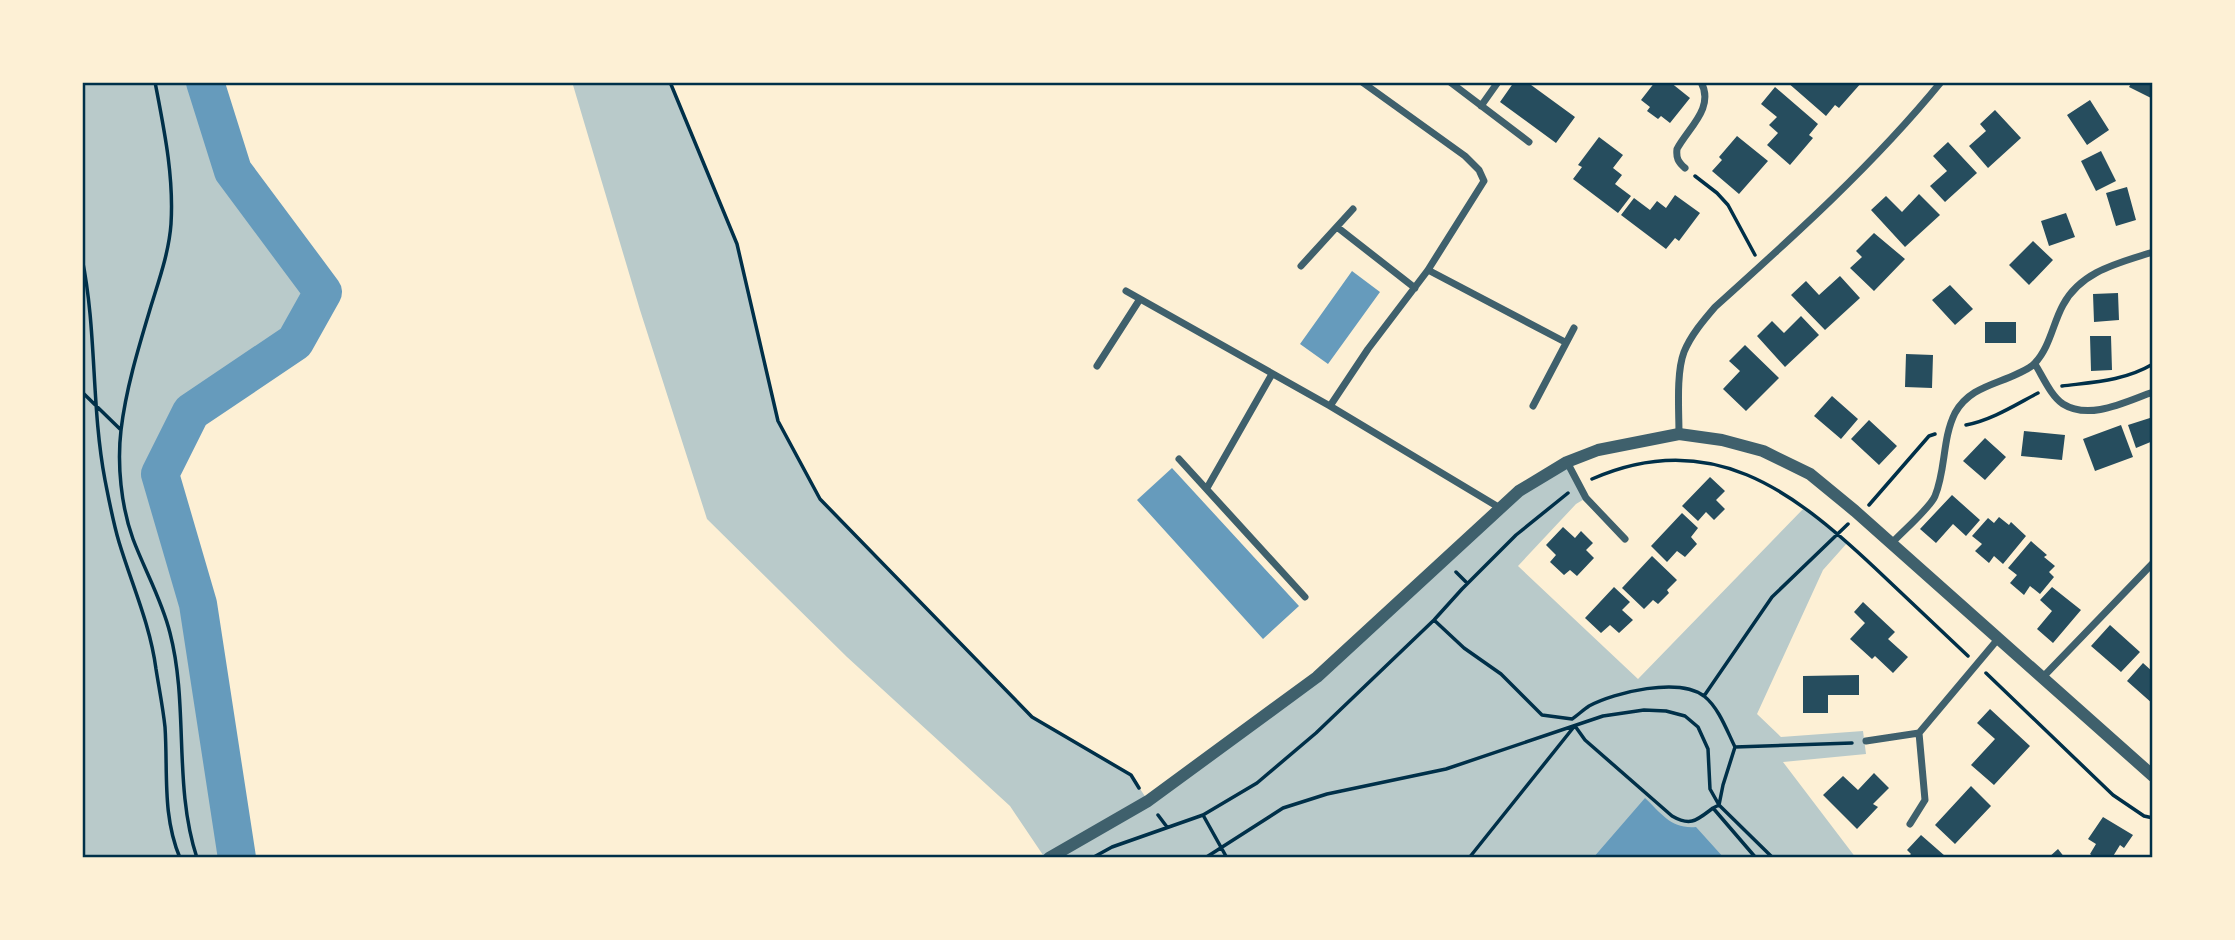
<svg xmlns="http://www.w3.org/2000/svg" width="2235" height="940" viewBox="0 0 2235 940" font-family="'Noto Serif',serif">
<rect width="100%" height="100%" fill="#fdf0d5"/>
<path fill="#b9caca" d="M 82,82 L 205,82 L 233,171 L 323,292 L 295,342 L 191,412 L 160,474 L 198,604 L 237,858 L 82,858 Z
M 568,82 L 670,82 L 737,244 L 778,421 L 820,499 L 1032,717 L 1131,775 L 1148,801 L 1317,677 L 1518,491 L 1567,462 L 1586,498 L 1576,504 L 1518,566 L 1638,679 L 1805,507 L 1848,542 L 1823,570 L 1757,714 L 1781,737 L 1863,731 L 1866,754 L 1783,762 L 1856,858 L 1045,858 L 1010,806 L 847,657 L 707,519 L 640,310 L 573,85 Z"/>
<path fill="#669bbc" d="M 1352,271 L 1380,292 L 1328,364 L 1300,344 Z
M 1172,468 L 1299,606 L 1263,639 L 1137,500 Z
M 1645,798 C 1662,814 1671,829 1696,827 L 1724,858 L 1593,858 Z"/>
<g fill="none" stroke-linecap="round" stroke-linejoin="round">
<path stroke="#669bbc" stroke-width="38" d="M 205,82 L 233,171 L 323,292 L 295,342 L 191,412 L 160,474 L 198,604 L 237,858"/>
</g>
<path fill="#264d5e" d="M 1514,82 L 1527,82 L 1575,117 L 1556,143 L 1500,102 Z
M 1655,82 L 1670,82 L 1690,98 L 1670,123 L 1661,116 L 1658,119 L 1647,111 L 1650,107 L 1641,100 Z
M 1787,82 L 1862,82 L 1839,108 L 1835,105 L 1826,116 Z
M 2132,82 L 2153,82 L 2153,99 L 2129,87 Z
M 1775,87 L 1818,124 L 1809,135 L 1813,138 L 1790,165 L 1767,145 L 1778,133 L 1769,125 L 1777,117 L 1761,104 Z
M 2090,100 L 2109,130 L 2087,145 L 2067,115 Z
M 1995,110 L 2021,138 L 1988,168 L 1969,146 L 1986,131 L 1980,124 Z
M 1737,136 L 1768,161 L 1739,194 L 1712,171 L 1722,160 L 1719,157 Z
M 1599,137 L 1623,155 L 1613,168 L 1622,175 L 1615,184 L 1631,196 L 1618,213 L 1573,179 L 1582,167 L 1578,165 Z
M 1948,142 L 1977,173 L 1945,202 L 1930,186 L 1947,171 L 1933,156 Z
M 2101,151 L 2116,181 L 2096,191 L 2081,161 Z
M 2127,187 L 2136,220 L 2116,226 L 2106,193 Z
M 1919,194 L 1940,215 L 1905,247 L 1871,210 L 1886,196 L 1902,212 Z
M 1675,195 L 1700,213 L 1679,241 L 1675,238 L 1666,249 L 1621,215 L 1634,198 L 1650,210 L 1657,201 L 1666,208 Z
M 2066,213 L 2075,237 L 2049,246 L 2041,221 Z
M 1874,233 L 1905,259 L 1874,291 L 1850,268 L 1862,257 L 1856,251 Z
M 2033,241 L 2053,260 L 2029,285 L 2009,265 Z
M 1840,276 L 1860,298 L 1825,330 L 1791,295 L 1806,281 L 1819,295 Z
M 1950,285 L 1973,309 L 1955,325 L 1932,300 Z
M 2118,293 L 2119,320 L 2094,322 L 2093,294 Z
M 1801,316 L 1819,335 L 1785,367 L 1757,336 L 1772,321 L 1784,333 Z
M 1985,322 L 2016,322 L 2016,343 L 1985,343 Z
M 2090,336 L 2111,336 L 2112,370 L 2091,371 Z
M 1745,345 L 1779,378 L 1746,411 L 1723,389 L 1740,371 L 1729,361 Z
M 1906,354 L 1933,355 L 1932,388 L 1905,387 Z
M 1832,396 L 1858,419 L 1841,439 L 1814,416 Z
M 2153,417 L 2153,441 L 2136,448 L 2128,425 Z
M 1869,420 L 1897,446 L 1879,465 L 1851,439 Z
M 2121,425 L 2133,457 L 2095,471 L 2083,439 Z
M 2024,431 L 2065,435 L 2062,460 L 2021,456 Z
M 1985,438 L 2006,457 L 1985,480 L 1963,461 Z
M 1710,477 L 1725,491 L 1716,500 L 1725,509 L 1714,520 L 1706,512 L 1698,521 L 1682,506 Z
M 1952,495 L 1980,520 L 1966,536 L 1953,524 L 1936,543 L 1920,529 Z
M 1682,513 L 1698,528 L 1691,537 L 1697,544 L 1685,557 L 1677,551 L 1667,562 L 1651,546 Z
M 1999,517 L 2009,525 L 2011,522 L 2026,536 L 2003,564 L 1994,556 L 1989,563 L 1975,551 L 1982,544 L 1972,536 L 1988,518 L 1994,523 Z
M 1563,527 L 1575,538 L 1581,531 L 1593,543 L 1586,550 L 1594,558 L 1577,576 L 1570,570 L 1564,575 L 1550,562 L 1556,555 L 1546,545 Z
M 2031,541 L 2047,555 L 2044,557 L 2055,566 L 2049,572 L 2054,577 L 2040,594 L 2030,586 L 2024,595 L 2010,583 L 2017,575 L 2008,568 Z
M 1652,556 L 1677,580 L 1667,590 L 1669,593 L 1658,604 L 1653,600 L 1644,609 L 1622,588 Z
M 1614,587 L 1630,602 L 1622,610 L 1633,620 L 1619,633 L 1610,625 L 1601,633 L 1585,618 Z
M 2052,587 L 2081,610 L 2053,643 L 2037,629 L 2052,611 L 2040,600 Z
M 1863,602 L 1895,632 L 1888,639 L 1908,657 L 1893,673 L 1875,656 L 1872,659 L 1850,639 L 1865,623 L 1854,612 Z
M 2110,625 L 2140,652 L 2121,672 L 2091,646 Z
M 2143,663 L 2153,672 L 2153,704 L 2127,681 Z
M 1859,675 L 1859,695 L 1828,695 L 1828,713 L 1803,713 L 1803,676 Z
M 1990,709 L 2030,746 L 1994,785 L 1971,765 L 1995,739 L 1977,723 Z
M 1874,773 L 1889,788 L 1873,804 L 1878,807 L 1857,829 L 1823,795 L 1843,776 L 1858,790 Z
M 1971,786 L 1991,806 L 1955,844 L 1935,825 Z
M 2103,817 L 2133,835 L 2124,848 L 2120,845 L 2112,858 L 2095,858 L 2090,854 L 2096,844 L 2088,839 Z
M 1921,835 L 1945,856 L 1944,858 L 1907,858 L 1911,854 L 1907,850 Z
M 2058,849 L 2065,858 L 2048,858 Z"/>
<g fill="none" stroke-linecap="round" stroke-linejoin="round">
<path stroke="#003049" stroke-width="3.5" d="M 155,82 C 164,129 174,176 171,224 C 169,252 159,280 151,306 C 139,346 126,388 121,430 C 117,464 121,506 133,539 C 145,571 162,600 170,633 C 189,706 173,785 197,858
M 670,82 L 737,244 L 778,421 L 820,499 L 1032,717 L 1131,775 L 1139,788
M 1695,176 L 1717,193 L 1728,205 L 1755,255
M 82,258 C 97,331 91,406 105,480 C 109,500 113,522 119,542 C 132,585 150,624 156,669 C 159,688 163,708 165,727 C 168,772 162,815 180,858
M 2062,386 C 2094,382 2124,381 2153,364
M 82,392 L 121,430
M 1966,425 C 1992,420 2015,405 2038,393
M 1592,479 C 1710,427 1792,490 1875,568 C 1906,597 1937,627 1968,656
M 1869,505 L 1929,436 L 1935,434
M 1456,572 L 1467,583
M 1434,620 L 1464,648 L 1501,674 L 1542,715 L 1572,719 C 1578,715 1583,710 1589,706 C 1615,692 1679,677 1704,696 C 1719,708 1727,731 1735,747 L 1723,785 L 1719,805 L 1713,808 L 1756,858
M 1986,673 L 2113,795 L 2144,816 L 2153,818
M 1704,696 L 1772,597 L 1848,524
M 1575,726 L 1585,740 L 1672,816 C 1691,827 1697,820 1713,808
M 1735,747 L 1852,743
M 1158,815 L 1167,827
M 1203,815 L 1227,858
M 1092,858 L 1112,847 L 1203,815 L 1257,783 L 1316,733 L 1434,620 L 1462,589 L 1516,535 L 1568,493
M 1205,858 L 1283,808 L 1327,794 L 1446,769 L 1603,716 L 1644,710 L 1666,711 L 1685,716 L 1698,727 L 1708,749 L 1710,789 L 1719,805 L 1773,858
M 1469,858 L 1573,728"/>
<path stroke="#3f606c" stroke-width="7" d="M 1450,82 L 1529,142
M 1481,106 L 1498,82
M 1685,168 C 1678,162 1676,158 1677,149 C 1688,128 1715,108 1701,82
M 1337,227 L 1415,288
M 1301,266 L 1353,209
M 1428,270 L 1565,342
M 1126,291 L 1330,406 L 1500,508
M 2035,364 C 2043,377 2051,396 2063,404 C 2090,421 2127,401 2153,392
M 1097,366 L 1140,299
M 1330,406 L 1368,349 L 1428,270 L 1484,181 L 1479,170 L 1465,156 L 1362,82
M 1533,406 L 1574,328
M 1679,434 C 1679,411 1676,373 1684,352 C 1691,335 1703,321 1715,307 C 1794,236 1874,164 1941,82
M 1179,459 L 1305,597
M 1567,462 L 1586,498 L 1625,539
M 1207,488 L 1272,374
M 1892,543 C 1901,533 1931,507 1935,496 C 1946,470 1942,439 1955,413 C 1969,388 1994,385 2017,374 C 2023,371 2031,368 2035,363 C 2050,347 2053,323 2063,305 C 2081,271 2119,263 2153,252
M 2042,678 L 2153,563
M 1866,741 L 1919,733 L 1998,639
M 1910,824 L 1925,800 L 1919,733"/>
<path stroke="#3f606c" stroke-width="12" d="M 1049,858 L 1148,801 L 1317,677 L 1519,491 L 1567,462 L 1598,450 L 1679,434 L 1722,440 L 1763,451 L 1810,474 L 1855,511 L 2153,776"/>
</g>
<rect width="2235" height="940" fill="none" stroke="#fdf0d5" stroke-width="168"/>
<rect x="84" y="84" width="2067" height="772" fill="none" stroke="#003049" stroke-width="2.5"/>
</svg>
